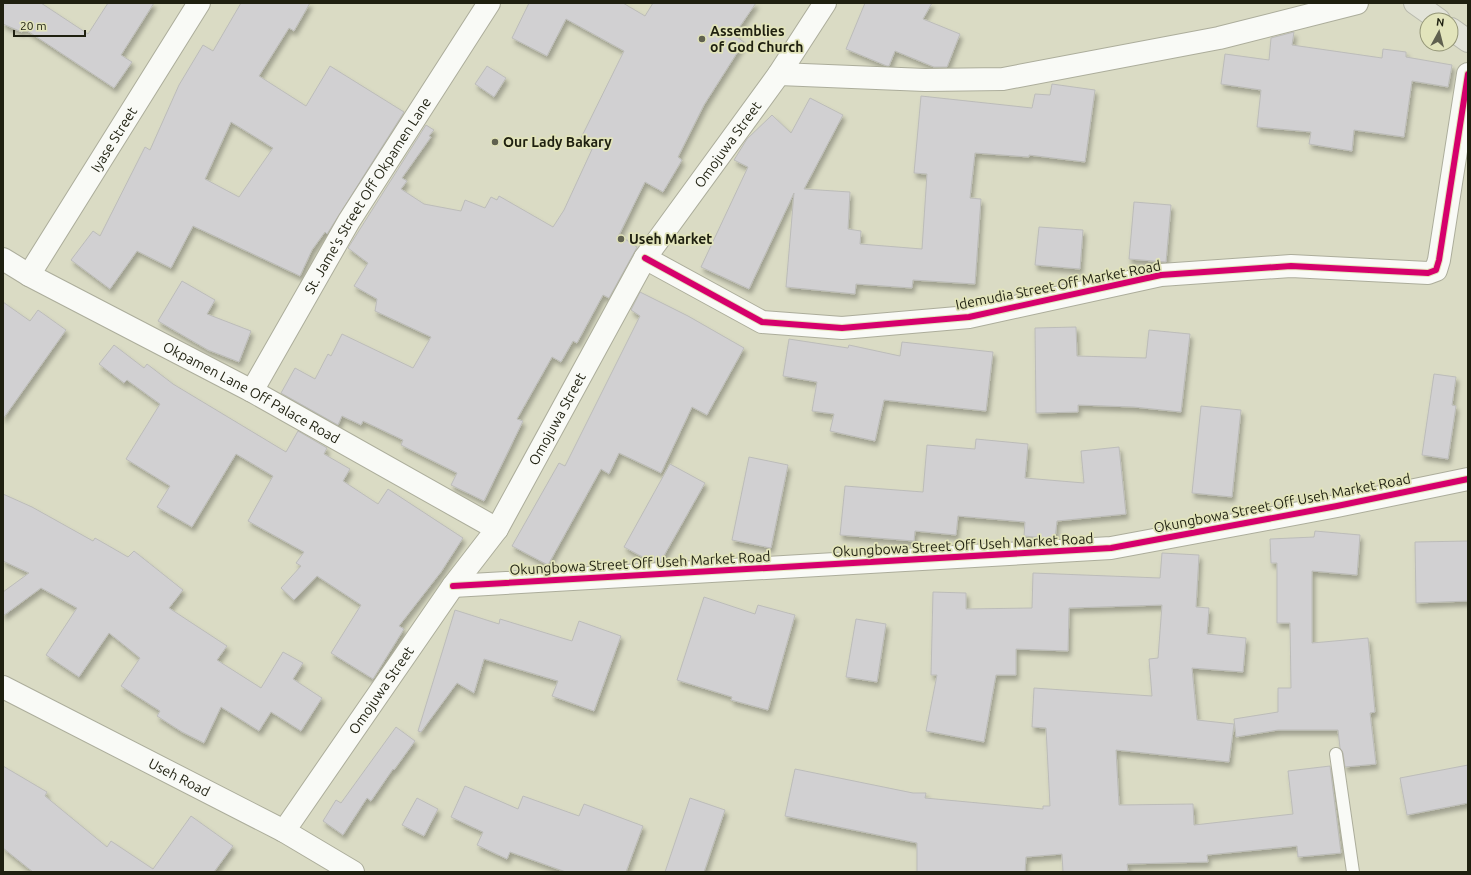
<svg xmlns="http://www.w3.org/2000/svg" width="1471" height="875" viewBox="0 0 1471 875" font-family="Ubuntu,sans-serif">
<defs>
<filter id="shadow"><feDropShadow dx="2.5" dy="4.5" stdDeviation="2" flood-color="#0004"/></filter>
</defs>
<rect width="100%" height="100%" fill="#dadbc4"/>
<path fill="#d1d0d2" stroke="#bcbcb9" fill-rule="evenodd" filter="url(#shadow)" d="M 3,3 L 41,3 L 88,34 L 108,3 L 154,3 L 121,55 L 132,62 L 114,88 L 23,28 L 22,32 L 3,24 Z
M 241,3 L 310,3 L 294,31 L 289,28 L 259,76 L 306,106 L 330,66 L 404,112 L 327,234 L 325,232 L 312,250 L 300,276 L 193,226 L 171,268 L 137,251 L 110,289 L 71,260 L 93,231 L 100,236 L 145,147 L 150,150 L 179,85 L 203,45 L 213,51 ZM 231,122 L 273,148 L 239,197 L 205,179 Z
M 529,3 L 623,3 L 645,16 L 653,3 L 756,3 L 734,35 L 744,42 L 704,105 L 678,157 L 682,160 L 663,192 L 645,182 L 619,235 L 637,247 L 636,249 L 609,298 L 603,295 L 577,343 L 573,341 L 561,362 L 552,357 L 517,419 L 523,421 L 484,501 L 451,485 L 457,473 L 401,445 L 403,440 L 363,421 L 361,425 L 342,416 L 338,425 L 281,393 L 295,368 L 315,379 L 328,354 L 331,356 L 342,334 L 413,368 L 431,337 L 375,311 L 377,299 L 354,286 L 368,263 L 348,248 L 426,125 L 434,130 L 429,136 L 431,137 L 402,178 L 407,181 L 401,189 L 424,204 L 461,211 L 465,200 L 485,208 L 491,197 L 497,200 L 499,196 L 553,227 L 564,210 L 594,145 L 581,138 L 624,51 L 566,19 L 547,56 L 512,38 Z
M 865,3 L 932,3 L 923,19 L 960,34 L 947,67 L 934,67 L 895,51 L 889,66 L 887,66 L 846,49 Z
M 1294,32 L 1292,45 L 1382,58 L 1383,49 L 1406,52 L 1406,57 L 1452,65 L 1448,87 L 1412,81 L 1404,137 L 1354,130 L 1352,151 L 1309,144 L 1311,132 L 1257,127 L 1261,90 L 1221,84 L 1225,54 L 1269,60 L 1271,38 Z
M 487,66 L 506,78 L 494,97 L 475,84 Z
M 1052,84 L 1095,90 L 1085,162 L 1029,155 L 1029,157 L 975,153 L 970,198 L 981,199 L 975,284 L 913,280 L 912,288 L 856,284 L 855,294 L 786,287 L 794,193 L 749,289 L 701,267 L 748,167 L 734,160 L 747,139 L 772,115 L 791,133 L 810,98 L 843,115 L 804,189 L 850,192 L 848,229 L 861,231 L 860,244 L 922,249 L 927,174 L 914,173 L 921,96 L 1032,108 L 1035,94 L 1050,95 Z
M 1134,202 L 1171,205 L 1166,262 L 1129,259 Z
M 1039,227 L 1083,230 L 1080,269 L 1035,265 Z
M 182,281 L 215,300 L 207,314 L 251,331 L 239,362 L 208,350 L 158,321 Z
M 640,292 L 688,316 L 744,348 L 707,415 L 692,407 L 661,473 L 619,453 L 609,474 L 601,469 L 548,565 L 512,546 L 559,463 L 565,466 L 640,316 L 631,310 Z
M 3,302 L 30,321 L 38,310 L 66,330 L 3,419 Z
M 1076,327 L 1077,356 L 1146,358 L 1149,330 L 1190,334 L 1181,412 L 1134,407 L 1078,405 L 1078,412 L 1036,413 L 1035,328 Z
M 789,339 L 848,348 L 849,345 L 900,356 L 902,342 L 993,352 L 986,411 L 884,400 L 875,441 L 830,431 L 834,414 L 812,411 L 817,382 L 783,376 Z
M 114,345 L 144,368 L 147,364 L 173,384 L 286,452 L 298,431 L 327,448 L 324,454 L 350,469 L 343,481 L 378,504 L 388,489 L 463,538 L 441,572 L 399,626 L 404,629 L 373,679 L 331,653 L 361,605 L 317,576 L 294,600 L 281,588 L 301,566 L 296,563 L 304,552 L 248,521 L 273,476 L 236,454 L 192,527 L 157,507 L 170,486 L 126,459 L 160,404 L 127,380 L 124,383 L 99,364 Z
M 1434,374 L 1456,377 L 1452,405 L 1456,406 L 1448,459 L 1422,455 Z
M 1201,406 L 1241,410 L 1232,497 L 1192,493 Z
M 976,439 L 1028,444 L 1025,478 L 1084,483 L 1081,451 L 1119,447 L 1126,514 L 1057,521 L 1055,539 L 1024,536 L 1025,522 L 958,516 L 956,535 L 915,531 L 914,541 L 840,535 L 845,486 L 923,492 L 927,445 L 975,449 Z
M 749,457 L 788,465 L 771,548 L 732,540 Z
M 670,464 L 705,483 L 661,561 L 652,562 L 624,547 Z
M 3,494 L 32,507 L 93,541 L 95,538 L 128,557 L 134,551 L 183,590 L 169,608 L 227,646 L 217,660 L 261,688 L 283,652 L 303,663 L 293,679 L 322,698 L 301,731 L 271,712 L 259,731 L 221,707 L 204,743 L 182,732 L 157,716 L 160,711 L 121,686 L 140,658 L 109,633 L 79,677 L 46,655 L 77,608 L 41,588 L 3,616 L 3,592 L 29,573 L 3,561 Z
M 1315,531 L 1360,535 L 1357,575 L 1312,571 L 1312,643 L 1368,638 L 1375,712 L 1370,713 L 1376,764 L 1345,767 L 1343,753 L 1340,748 L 1338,730 L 1278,730 L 1236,737 L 1234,719 L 1278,712 L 1278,688 L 1291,688 L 1290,623 L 1277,623 L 1277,563 L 1271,563 L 1270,539 L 1314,537 Z
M 1468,541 L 1468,601 L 1416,603 L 1415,542 Z
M 1162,553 L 1199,555 L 1196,607 L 1209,608 L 1207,634 L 1246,638 L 1243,672 L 1192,668 L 1197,720 L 1234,724 L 1229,762 L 1116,750 L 1119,805 L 1193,804 L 1194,825 L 1293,814 L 1288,771 L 1330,766 L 1341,853 L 1298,857 L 1297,846 L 1207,855 L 1208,862 L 1127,864 L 1128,872 L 1063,872 L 1062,854 L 1026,857 L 1025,872 L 917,872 L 917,843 L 785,816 L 795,769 L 913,793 L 926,793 L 925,798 L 1043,809 L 1043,806 L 1050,806 L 1046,728 L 1032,727 L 1034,688 L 1152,696 L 1149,659 L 1158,658 L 1162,605 L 1069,608 L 1068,651 L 1016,649 L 1016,675 L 996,675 L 984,742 L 926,731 L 937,675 L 931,675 L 933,592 L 966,593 L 966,609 L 1032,608 L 1033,573 L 1160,578 Z
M 704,597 L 755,614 L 758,605 L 795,615 L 768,710 L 731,700 L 732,697 L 677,680 Z
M 455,610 L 499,624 L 500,619 L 572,641 L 579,621 L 621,636 L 594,711 L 552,696 L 558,681 L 484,659 L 474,693 L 457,683 L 421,732 L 418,731 Z
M 856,619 L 886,624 L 877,682 L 846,677 Z
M 396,727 L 415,741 L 394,770 L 393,769 L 371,801 L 367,798 L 343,835 L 323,821 L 336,800 L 341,803 Z
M 1468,765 L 1468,803 L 1407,815 L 1400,778 Z
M 3,766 L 47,792 L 45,796 L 107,847 L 111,841 L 153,869 L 191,816 L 233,846 L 214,872 L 33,872 L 3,848 Z
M 465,786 L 518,809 L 523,796 L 579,816 L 584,804 L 643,826 L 626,872 L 566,872 L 510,852 L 507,859 L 477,845 L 483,832 L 451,817 Z
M 417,798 L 438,809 L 424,836 L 402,825 Z
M 690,798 L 725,810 L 704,872 L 665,872 Z"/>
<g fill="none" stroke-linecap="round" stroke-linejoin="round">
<defs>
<path id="lane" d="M 1336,754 L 1353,872"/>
<g id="street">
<path d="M 779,74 L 925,80 L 1003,79 L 1219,38 L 1357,3"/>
<path d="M 645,258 L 762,322 L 842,328 L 969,317 L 1161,275 L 1291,266 L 1428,273 L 1436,270 L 1439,260 L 1468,74"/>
<path id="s1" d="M 3,259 L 29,275 L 252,391 L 497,529"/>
<path id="s2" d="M 29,275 L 199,3"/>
<path id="s3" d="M 252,391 L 349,221 L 489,3"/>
<path d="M 453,586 L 1111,548 L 1337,506 L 1468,479"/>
<path id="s4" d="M 3,687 L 284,831 L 353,872"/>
<path id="s5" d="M 284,831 L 453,586 L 497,529 L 645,258 L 779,74 L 825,3"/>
</g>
<path id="primary" d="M 1415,3 L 1439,20
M 1451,29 L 1468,41"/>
</defs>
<use href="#lane" stroke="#acad9b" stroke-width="14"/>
<use href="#street" stroke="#acad9b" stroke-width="24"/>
<use href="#primary" stroke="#b8b9ad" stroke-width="24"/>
<use href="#lane" stroke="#f9faf6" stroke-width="12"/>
<use href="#street" stroke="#f9faf6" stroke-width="22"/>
<use href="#primary" stroke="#e2e3d8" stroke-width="22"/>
<defs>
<path id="cycleway" d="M 645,258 L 762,322 L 842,328 L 969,317 L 1161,275 L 1291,266 L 1428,273 L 1436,270 L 1439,260 L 1468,74
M 453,586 L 1111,548 L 1337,506 L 1468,479"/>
</defs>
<use href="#cycleway" stroke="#e2e4bb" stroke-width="8"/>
<use href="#cycleway" stroke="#d6006c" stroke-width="6"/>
</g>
<g fill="#60614f" stroke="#e2e4bb" stroke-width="1.5">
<circle cx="702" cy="39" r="4"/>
<circle cx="495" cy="142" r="4"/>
<circle cx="621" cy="239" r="4"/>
</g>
<g text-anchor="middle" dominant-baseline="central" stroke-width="3.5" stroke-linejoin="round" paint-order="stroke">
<g font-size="14" font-weight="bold" fill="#1f2010" stroke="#e2e4bb" text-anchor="start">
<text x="710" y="31">Assemblies<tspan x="710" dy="16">of God Church</tspan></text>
<text x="503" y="142">Our Lady Bakary</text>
<text x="629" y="239">Useh Market</text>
</g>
<g font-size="14" fill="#1f2010" stroke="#e2e4bb">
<text stroke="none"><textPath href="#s2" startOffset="160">Iyase Street</textPath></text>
<text stroke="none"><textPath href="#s5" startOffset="819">Omojuwa Street</textPath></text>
<text stroke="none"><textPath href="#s3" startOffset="227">St. Jame's Street Off Okpamen Lane</textPath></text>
<text transform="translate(1058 285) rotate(-11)">Idemudia Street Off Market Road</text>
<text stroke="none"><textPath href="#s1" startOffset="282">Okpamen Lane Off Palace Road</textPath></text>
<text stroke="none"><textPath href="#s5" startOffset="495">Omojuwa Street</textPath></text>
<text transform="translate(1282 503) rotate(-11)">Okungbowa Street Off Useh Market Road</text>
<text transform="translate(963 545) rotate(-3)">Okungbowa Street Off Useh Market Road</text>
<text transform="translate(640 563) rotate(-3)">Okungbowa Street Off Useh Market Road</text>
<text stroke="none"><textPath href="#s5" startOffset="171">Omojuwa Street</textPath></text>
<text stroke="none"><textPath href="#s4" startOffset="198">Useh Road</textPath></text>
</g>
</g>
<rect width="1471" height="875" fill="none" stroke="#1f2010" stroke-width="8"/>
<g transform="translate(1439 32) rotate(7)"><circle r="19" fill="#e2e4bb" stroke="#949677"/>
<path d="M0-3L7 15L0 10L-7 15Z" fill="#60614f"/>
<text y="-6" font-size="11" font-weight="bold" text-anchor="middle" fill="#1f2010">N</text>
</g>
<path d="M14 30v6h71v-6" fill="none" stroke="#1f2010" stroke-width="2"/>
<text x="20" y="30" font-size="12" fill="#1f2010" stroke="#e2e4bb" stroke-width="3" paint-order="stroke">20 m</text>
</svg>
